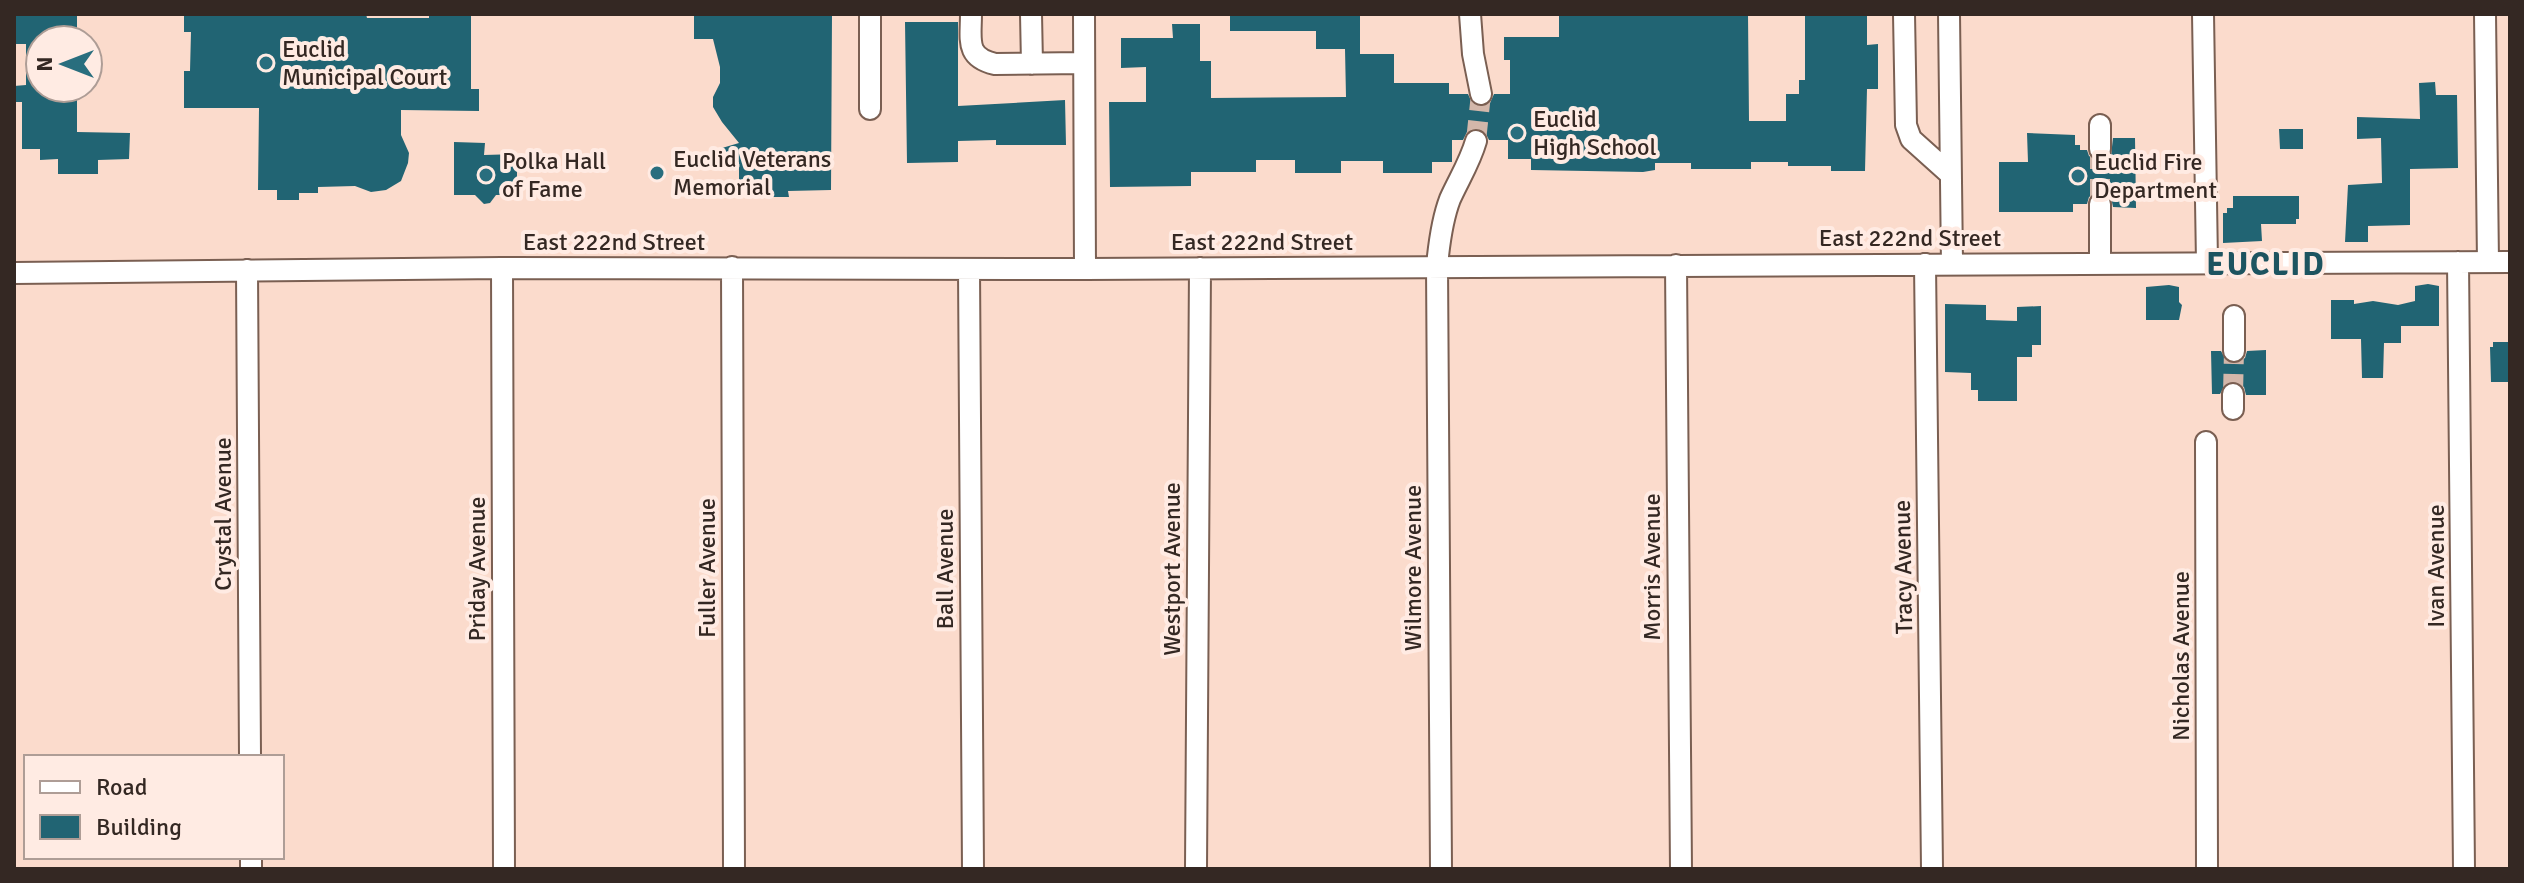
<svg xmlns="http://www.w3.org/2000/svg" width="2524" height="883" viewBox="0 0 2524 883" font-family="Signika,sans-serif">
<rect width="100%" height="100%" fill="#fbdbcc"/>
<path fill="#216473" d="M 14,14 L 77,14 L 77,40 L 40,40 L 40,88 L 77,88 L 77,132 L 130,133 L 129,159 L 98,160 L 98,174 L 58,174 L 58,159 L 40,160 L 40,149 L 22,149 L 22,102 L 14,102 L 14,86 L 26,85 L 26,44 L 14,44 Z
M 184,14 L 366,14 L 367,18 L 429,18 L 429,14 L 471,14 L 471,89 L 479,89 L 479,111 L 401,110 L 401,135 L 409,153 L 408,163 L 401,181 L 386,190 L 371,192 L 355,186 L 318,187 L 318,193 L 299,193 L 299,200 L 277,200 L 277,190 L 258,190 L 259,108 L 184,108 L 184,71 L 190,71 L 191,32 L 184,32 Z
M 694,14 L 832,14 L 831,190 L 788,191 L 789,197 L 770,197 L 770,191 L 739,192 L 739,162 L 726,165 L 722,148 L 739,143 L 722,122 L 713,107 L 713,97 L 720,83 L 720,67 L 713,39 L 694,39 Z
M 1230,14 L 1360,14 L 1360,54 L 1394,54 L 1394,83 L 1449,83 L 1449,94 L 1468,94 L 1472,103 L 1483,107 L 1490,103 L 1494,94 L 1510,94 L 1510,60 L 1504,60 L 1504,37 L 1559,37 L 1559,14 L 1748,14 L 1749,121 L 1786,121 L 1786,94 L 1799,94 L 1799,80 L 1805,80 L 1805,14 L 1867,14 L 1867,45 L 1878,44 L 1878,89 L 1867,89 L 1865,171 L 1831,171 L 1831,166 L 1788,166 L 1788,162 L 1751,162 L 1751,169 L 1691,169 L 1691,163 L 1655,163 L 1655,170 L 1643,172 L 1531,170 L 1531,159 L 1508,159 L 1508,140 L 1489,140 L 1485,132 L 1474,128 L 1467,132 L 1463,140 L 1452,140 L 1452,162 L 1432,162 L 1432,173 L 1383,173 L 1383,161 L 1341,161 L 1341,173 L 1295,173 L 1295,160 L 1256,160 L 1256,172 L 1191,172 L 1191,186 L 1110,187 L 1109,102 L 1146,102 L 1146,67 L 1121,68 L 1121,38 L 1173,38 L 1172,24 L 1200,24 L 1200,61 L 1211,61 L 1211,98 L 1346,97 L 1345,49 L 1316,49 L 1316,31 L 1230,31 Z
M 905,22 L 958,22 L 958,106 L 1065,100 L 1066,145 L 996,145 L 996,140 L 958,141 L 958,162 L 907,163 Z
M 2435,82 L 2436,95 L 2457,95 L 2458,168 L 2410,169 L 2410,225 L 2368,226 L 2368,242 L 2345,242 L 2348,185 L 2382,183 L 2381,138 L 2357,139 L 2357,117 L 2420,119 L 2419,83 Z
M 2279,129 L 2303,129 L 2303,149 L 2280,149 Z
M 2027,133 L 2075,135 L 2075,145 L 2080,145 L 2080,150 L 2087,150 L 2089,156 L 2099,162 L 2111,156 L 2113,138 L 2135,138 L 2136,208 L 2113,207 L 2111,197 L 2099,191 L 2089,197 L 2087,204 L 2073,204 L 2073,212 L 1999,212 L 1999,162 L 2028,162 Z
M 454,142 L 485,143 L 484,155 L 517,154 L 517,195 L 496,195 L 490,203 L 484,204 L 475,195 L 454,195 Z
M 2233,196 L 2299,196 L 2299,219 L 2296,219 L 2296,224 L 2261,224 L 2262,241 L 2223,243 L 2223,213 L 2227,213 L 2227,208 L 2233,208 Z
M 2428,284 L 2439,286 L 2439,326 L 2401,326 L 2401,343 L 2384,343 L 2383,378 L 2362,378 L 2361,339 L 2331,339 L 2331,300 L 2354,300 L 2354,304 L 2373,301 L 2398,305 L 2415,301 L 2415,286 Z
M 2169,285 L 2179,287 L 2179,302 L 2182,305 L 2179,320 L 2146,320 L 2146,287 Z
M 1945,304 L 1986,305 L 1986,320 L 2017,321 L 2017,307 L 2041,306 L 2041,345 L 2032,345 L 2032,357 L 2017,357 L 2017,401 L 1978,401 L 1978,390 L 1971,390 L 1971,373 L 1945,372 Z
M 2493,342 L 2510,342 L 2510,382 L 2491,382 L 2490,347 L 2493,347 Z
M 2266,350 L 2266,395 L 2246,395 L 2244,387 L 2234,381 L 2226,383 L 2220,394 L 2212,394 L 2211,351 L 2221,351 L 2227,362 L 2235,364 L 2245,358 L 2247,351 Z"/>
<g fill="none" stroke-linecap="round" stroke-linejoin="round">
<path stroke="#d3b7aa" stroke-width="20" stroke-dasharray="20 10" stroke-linecap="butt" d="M 1476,141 L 1481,94
M 2100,149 L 2100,204
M 2233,394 L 2234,351"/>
<defs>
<path id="minor" d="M 870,14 L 870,109
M 971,14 C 971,40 965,57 995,64 L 1084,63
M 1031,14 L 1032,64
M 1084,14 L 1085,269
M 1470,14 L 1473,54 L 1481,94
M 1904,14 L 1906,125 L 1911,139 L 1950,174
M 1949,14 L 1952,264
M 2203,14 L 2207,262
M 2485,14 L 2488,262
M 2100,125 L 2100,149
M 2100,204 L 2100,263
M 2458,262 L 2464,869
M 1925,264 L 1932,869
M 1676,265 L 1681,869
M 732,267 L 734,869
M 502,268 L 504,869
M 969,269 L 973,869
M 247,270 L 250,757
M 14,273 L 502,268 L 1085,269 L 2510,262
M 2234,316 L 2234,351
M 2233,394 L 2233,409
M 2206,442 L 2207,869
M 251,857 L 251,869
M 1196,869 L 1200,268
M 1441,869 L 1437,266 C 1439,244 1442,220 1450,199 C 1459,179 1470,162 1476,141"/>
</defs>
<use href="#minor" stroke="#7a5f52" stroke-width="24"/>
<use href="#minor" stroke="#fff" stroke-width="20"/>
</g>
<g fill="#296e7e" stroke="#ffebe3" stroke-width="3">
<circle cx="266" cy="63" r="8"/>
<circle cx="1517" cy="133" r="8"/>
<circle cx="657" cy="173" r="8"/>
<circle cx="486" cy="175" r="8"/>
<circle cx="2078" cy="176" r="8"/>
</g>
<g text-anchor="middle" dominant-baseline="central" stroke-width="8" stroke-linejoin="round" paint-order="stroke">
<g font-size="24" fill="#342823" stroke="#ffebe3" text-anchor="start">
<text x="282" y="49">Euclid<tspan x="282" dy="28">Municipal Court</tspan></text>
<text x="1533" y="119">Euclid<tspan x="1533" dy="28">High School</tspan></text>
<text x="673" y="159">Euclid Veterans<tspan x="673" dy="28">Memorial</tspan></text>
<text x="502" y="161">Polka Hall<tspan x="502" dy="28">of Fame</tspan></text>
<text x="2094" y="162">Euclid Fire<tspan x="2094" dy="28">Department</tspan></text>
</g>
<g font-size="24" fill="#342823" stroke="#ffebe3">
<text x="1910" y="238">East 222nd Street</text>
<text x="614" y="242">East 222nd Street</text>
<text x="1262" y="242">East 222nd Street</text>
<text transform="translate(223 514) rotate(-90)">Crystal Avenue</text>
<text transform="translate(2436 566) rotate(-90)">Ivan Avenue</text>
<text transform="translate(1652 567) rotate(-90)">Morris Avenue</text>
<text transform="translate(1903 567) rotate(-91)">Tracy Avenue</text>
<text transform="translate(707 568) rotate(-90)">Fuller Avenue</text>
<text transform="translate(1413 568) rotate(-90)">Wilmore Avenue</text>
<text transform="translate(477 569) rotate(-90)">Priday Avenue</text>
<text transform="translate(945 569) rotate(-90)">Ball Avenue</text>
<text transform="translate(1172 569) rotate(-90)">Westport Avenue</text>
<text transform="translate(2181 656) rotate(-90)">Nicholas Avenue</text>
</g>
<g font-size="32" font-weight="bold" letter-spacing="2" fill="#1d5460" stroke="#ffebe3">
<text x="2266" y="264">EUCLID</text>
</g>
</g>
<rect width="2524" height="883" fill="none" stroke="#342823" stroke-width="32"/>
<rect x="24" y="755" width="260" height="104" fill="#ffebe3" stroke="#ae9d96" stroke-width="2"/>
<rect x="40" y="781" width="40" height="12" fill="#ffffff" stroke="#ae9d96" stroke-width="2"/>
<text x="96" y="795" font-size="24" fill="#342823">Road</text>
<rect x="40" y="815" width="40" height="24" fill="#216473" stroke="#ae9d96" stroke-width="2"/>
<text x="96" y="835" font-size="24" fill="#342823">Building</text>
<g transform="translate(64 64) rotate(270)"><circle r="38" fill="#ffebe3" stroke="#ae9d96" stroke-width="2"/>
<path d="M0-6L14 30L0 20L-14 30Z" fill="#296e7e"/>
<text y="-12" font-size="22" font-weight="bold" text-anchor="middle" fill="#342823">N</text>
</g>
</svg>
